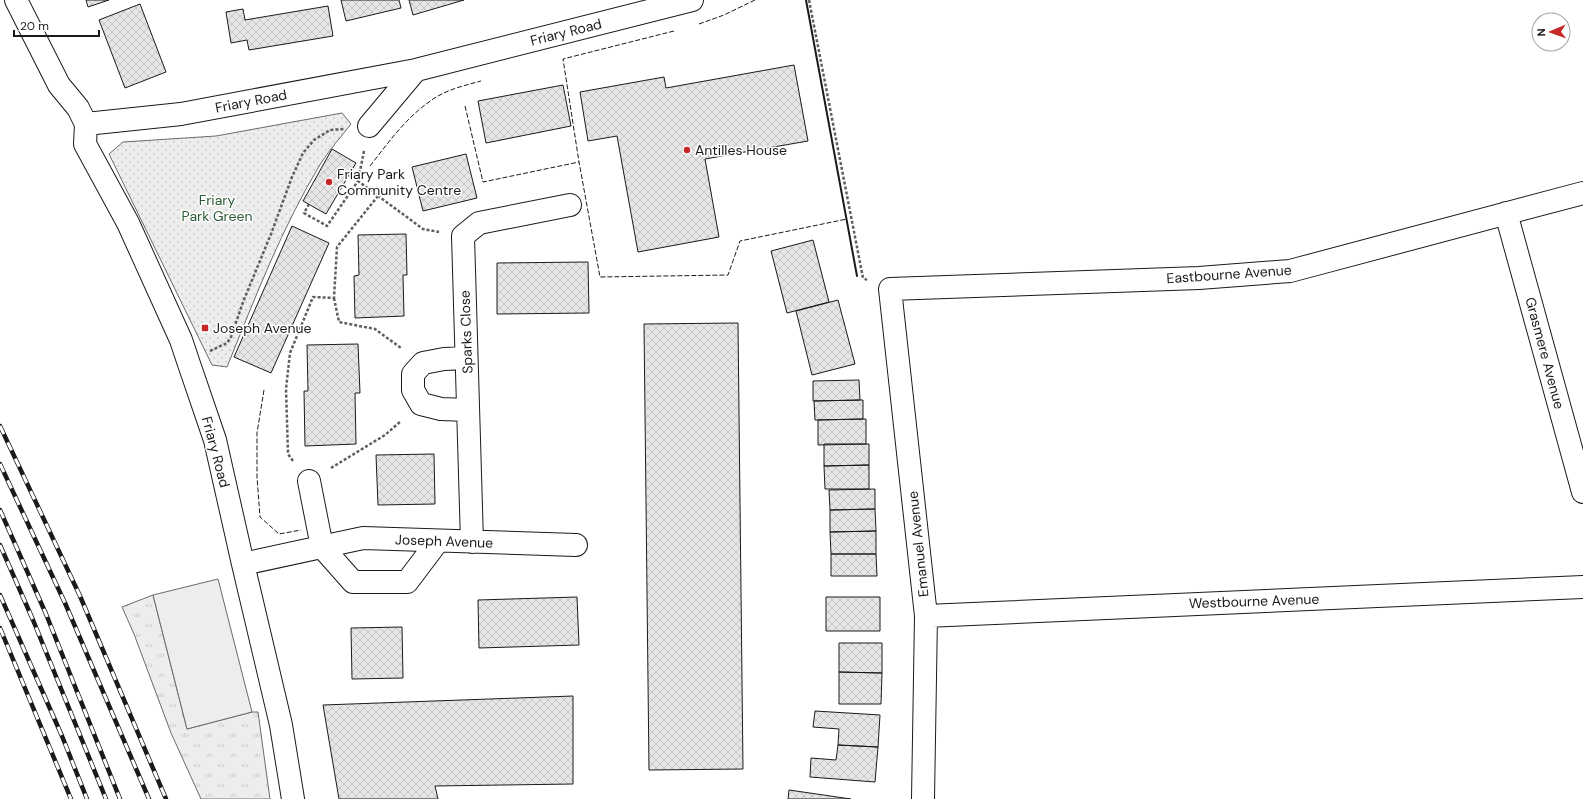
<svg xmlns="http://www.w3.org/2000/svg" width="1583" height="799" viewBox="0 0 1583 799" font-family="'DM Sans',sans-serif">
<defs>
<pattern id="grass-tufts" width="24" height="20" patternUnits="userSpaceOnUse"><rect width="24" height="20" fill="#ededed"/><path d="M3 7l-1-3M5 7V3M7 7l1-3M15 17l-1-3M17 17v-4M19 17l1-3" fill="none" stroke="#cbcbcb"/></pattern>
<pattern id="park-dots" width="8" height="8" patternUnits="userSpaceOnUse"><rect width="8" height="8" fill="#ededed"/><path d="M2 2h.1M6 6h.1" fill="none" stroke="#cbcbcb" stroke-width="1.8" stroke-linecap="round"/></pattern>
<pattern id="building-cross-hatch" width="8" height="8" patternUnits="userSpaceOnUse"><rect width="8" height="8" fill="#e6e6e6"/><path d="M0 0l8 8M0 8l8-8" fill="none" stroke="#c5c5c5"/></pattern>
</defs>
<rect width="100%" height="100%" fill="#fff"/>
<path fill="url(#grass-tufts)" stroke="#6a6a6a" d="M 153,595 L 187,729 L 252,712 L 258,712 L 270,799 L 201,799 L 171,733 L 134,634 L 122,607 Z"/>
<path fill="url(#park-dots)" stroke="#6a6a6a" d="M 342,113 L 351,124 C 341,137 330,149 321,163 C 282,227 255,298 227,367 L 212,365 L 109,154 L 123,142 L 216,136 Z"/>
<path fill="#ededed" stroke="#6a6a6a" d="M 218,579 L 252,712 L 187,729 L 153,595 Z"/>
<path fill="url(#building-cross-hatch)" stroke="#1a1a1a" d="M 86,0 L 109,0 L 88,7 Z
M 341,0 L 399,0 L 401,8 L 346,21 Z
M 409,0 L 464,0 L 413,15 Z
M 140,4 L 166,72 L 125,88 L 99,20 Z
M 328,6 L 333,36 L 249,50 L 247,40 L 231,43 L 226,12 L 243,9 L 245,20 Z
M 794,65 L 808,141 L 705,159 L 719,237 L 638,252 L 617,136 L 588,141 L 580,92 L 664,77 L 666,88 Z
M 563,85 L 571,126 L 486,143 L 478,101 Z
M 332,149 L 356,163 L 326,214 L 303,201 Z
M 466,154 L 477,198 L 423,211 L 412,167 Z
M 292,226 L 329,243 L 271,373 L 234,357 Z
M 406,234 L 407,275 L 403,275 L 404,316 L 355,318 L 354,276 L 359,275 L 358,235 Z
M 813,240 L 829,302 L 787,313 L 771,251 Z
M 588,262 L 589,313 L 497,314 L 497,263 Z
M 838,300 L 855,364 L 812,375 L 796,311 Z
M 738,323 L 743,769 L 649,770 L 644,324 Z
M 358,344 L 360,393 L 355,393 L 356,444 L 305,446 L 304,391 L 308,391 L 307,345 Z
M 859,380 L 860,400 L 813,401 L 813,381 Z
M 863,400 L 863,419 L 815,420 L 814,401 Z
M 866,419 L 866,444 L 818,445 L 818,420 Z
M 824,444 L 869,444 L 869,465 L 824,466 Z
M 434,454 L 435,504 L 378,505 L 376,455 Z
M 869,465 L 869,489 L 825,489 L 824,466 Z
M 875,489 L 875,509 L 830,510 L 829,490 Z
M 875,509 L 876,531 L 830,532 L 830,510 Z
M 876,531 L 876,554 L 831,554 L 830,532 Z
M 831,554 L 876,554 L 877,576 L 831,576 Z
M 577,597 L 579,645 L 479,648 L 478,600 Z
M 826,597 L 880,597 L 880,631 L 826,631 Z
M 402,627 L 403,678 L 352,679 L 351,628 Z
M 839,643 L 882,643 L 882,673 L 839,672 Z
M 839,672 L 882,673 L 881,704 L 839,704 Z
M 573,696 L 573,784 L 435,786 L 438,799 L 339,799 L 323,705 Z
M 815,711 L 880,715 L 878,747 L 838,745 L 839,729 L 813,727 Z
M 838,745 L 878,747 L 875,782 L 810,777 L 811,758 L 836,760 Z
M 789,790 L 851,799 L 788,799 Z"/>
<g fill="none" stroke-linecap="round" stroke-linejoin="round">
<defs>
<path id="minor" d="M 16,0 L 59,85 L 78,108 L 86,124 L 85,144 L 128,223 L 181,340 L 188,361 L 215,440 L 243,564 L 281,725 L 293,799
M 86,124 L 181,114 L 416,70 L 692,0
M 369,126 L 416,70
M 1506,213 L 1583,492
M 466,358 L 444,359 L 423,363 L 413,374 L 413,390 L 421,404 L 441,409 L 468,410
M 309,481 L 322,547 L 353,582 L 407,582 L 438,541
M 472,542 L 463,236 L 479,223 L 570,205
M 243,564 L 363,538 L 576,545
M 926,616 L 1583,587
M 923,799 L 926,616 L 890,289 L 1199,278 L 1290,271 L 1583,193"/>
</defs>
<use href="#minor" stroke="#1a1a1a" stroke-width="24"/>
<path stroke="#5f5f5f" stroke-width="2.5" stroke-dasharray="3 2" stroke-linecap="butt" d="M 809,0 L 863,278 L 867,280
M 364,151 L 358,181 L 423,229 L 439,232
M 309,204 L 304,213 L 327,226 L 358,181
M 334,298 L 339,322 L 375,329 L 401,348
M 210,351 L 227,343 L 231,337 L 243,302 L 271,234 L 292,177 L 303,153 L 314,140 L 330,130 L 344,129
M 293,461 L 288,454 L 286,389 L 290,353 L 313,297 L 334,298 L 337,247 L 378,196
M 331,468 L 385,435 L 401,421"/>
<use href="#minor" stroke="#fff" stroke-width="22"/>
<defs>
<path id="rail" d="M 0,426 L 80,596 L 166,799
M 0,464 L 65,603 L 149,799
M 0,510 L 46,614 L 120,799
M 0,545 L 33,620 L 106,799
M 0,595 L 62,736 L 87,799
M 0,628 L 71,799"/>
</defs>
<use href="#rail" stroke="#1a1a1a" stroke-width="4.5"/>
<use href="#rail" stroke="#fff" stroke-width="3" stroke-dasharray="9" stroke-linecap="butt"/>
<path stroke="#1a1a1a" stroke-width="1" stroke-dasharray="5 2" stroke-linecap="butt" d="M 699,24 L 724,15 L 755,0
M 674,31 L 563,59 L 579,162 L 600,277 L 728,275 L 740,241 L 847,219
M 465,106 L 483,182 L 579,162
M 370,166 C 388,143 405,119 429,102 C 444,90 463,86 481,81
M 264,390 L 257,433 L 257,477 L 260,517 L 279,534 L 301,530"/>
<path stroke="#1a1a1a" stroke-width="2" d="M 806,0 L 857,276"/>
</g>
<g fill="#c62828" stroke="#fff" stroke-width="1.5">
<circle cx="687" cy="150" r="4"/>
<circle cx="329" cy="182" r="4"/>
<rect x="201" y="324" width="8" height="8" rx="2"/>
</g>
<g text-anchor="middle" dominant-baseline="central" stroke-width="3" stroke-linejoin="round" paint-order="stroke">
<g font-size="14" fill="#1a1a1a" stroke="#fff">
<text transform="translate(566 32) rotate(-14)">Friary Road</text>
<text transform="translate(251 101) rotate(-11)">Friary Road</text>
<text transform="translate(1229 274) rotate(-4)">Eastbourne Avenue</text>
<text transform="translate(466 332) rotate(-92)">Sparks Close</text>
<text transform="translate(1545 353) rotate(75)">Grasmere Avenue</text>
<text transform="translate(216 452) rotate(75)">Friary Road</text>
<text transform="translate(444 541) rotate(2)">Joseph Avenue</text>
<text transform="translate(918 544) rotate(-96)">Emanuel Avenue</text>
<text transform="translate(1254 601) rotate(-2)">Westbourne Avenue</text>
</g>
<g font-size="14" fill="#1a1a1a" stroke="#fff" text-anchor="start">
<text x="695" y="150">Antilles House</text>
<text x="337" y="174">Friary Park<tspan x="337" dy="16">Community Centre</tspan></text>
<text x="213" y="328">Joseph Avenue</text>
</g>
<g font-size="14" fill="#2b5a34" stroke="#fff">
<text x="217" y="200">Friary<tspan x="217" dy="16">Park Green</tspan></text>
</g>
</g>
<g transform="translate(1551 32) rotate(268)"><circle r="19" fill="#ffffff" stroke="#a3a3a3"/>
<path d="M0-3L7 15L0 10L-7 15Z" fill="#c62828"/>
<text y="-6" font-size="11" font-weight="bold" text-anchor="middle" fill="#1a1a1a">N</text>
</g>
<path d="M14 30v6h85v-6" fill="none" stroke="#1a1a1a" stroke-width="2"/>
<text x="20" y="30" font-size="12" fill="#1a1a1a" stroke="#ffffff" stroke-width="3" paint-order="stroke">20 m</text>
</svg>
